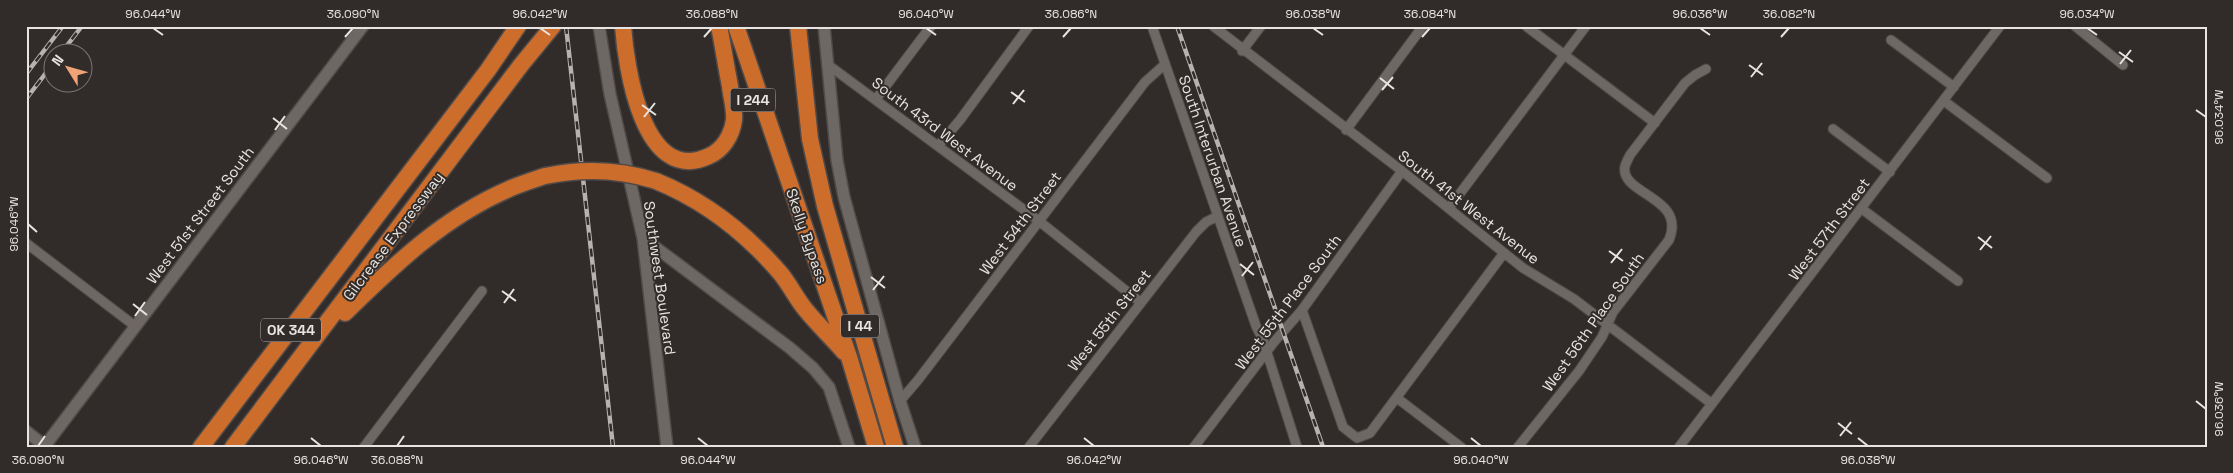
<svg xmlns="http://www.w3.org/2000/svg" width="2233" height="473" viewBox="0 0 2233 473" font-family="'Space Grotesk',sans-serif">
<rect width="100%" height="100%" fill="#312c29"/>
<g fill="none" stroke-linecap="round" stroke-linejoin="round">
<defs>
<path id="minor" d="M 1152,26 L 1256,326 L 1263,340 L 1297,447
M 1213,26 L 1402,171 L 1523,268 L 1574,299 L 1712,404
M 1526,26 L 1655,123
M 2075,26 L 2123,65
M 1891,40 L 1954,87
M 1242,51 L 1261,26
M 827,64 L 1039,221 L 1140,302
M 876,99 L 931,26
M 1944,101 L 2047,178
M 1833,129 L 1890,172
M 1346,130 L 1423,26
M 938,146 L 960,120 L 1029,26
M 1449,208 L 1586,26
M 1862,209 L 1958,281
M 26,243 L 135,326
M 1302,310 L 1343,427 L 1357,438 L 1370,433 L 1504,253
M 1397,398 L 1461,447
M 900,401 L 918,380 L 1145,82 L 1164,65
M 364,447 L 482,291
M 1029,447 L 1196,232 L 1206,222 L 1216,217
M 1194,447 L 1274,342 L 1302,310 L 1402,171
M 1518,447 L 1579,371 L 1602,337 L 1613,312 L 1669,240 C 1687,196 1619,195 1625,166 C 1626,163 1628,159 1630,155 L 1685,83 L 1695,75 L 1706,69
M 1679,447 L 2000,26"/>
<path id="tertiary" d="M 599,26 L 610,94 L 643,238 L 667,447
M 824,26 L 837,160 L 844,197 L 900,401 L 915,447
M 643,238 L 790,348 L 813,368 L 829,387 L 849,447
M 26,431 L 46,447
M 44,447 L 363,26"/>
<path id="motorway" d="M 623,26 C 626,67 643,187 709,156 C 723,150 732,135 734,120 C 735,109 731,97 730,86 C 726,66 723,46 719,26
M 736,26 L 849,357 L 876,447
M 798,26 L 810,139 L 825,206 L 895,447
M 656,181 C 705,201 747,234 781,274 C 790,285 796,298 805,309 C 817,324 831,337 844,352
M 345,313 C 395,264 444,217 509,189 C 520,184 533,180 545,176
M 201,447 L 488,70 L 518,26
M 233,447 L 521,65 L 553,26"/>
</defs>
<use href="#minor" stroke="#4f4a48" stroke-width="11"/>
<use href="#tertiary" stroke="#4f4a48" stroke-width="14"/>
<use href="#motorway" stroke="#4f4a48" stroke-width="19"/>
<use href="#minor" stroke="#6e6865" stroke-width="9"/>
<use href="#tertiary" stroke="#6e6865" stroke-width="11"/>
<use href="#motorway" stroke="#cd6d2c" stroke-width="16"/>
<defs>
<path id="rail" d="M 566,26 L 613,447
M 1177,26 L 1323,447
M 62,52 L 82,26
M 26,74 L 63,26
M 26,99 L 52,65"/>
</defs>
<use href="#rail" stroke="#b6b2b0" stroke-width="4.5"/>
<use href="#rail" stroke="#312c29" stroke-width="2.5" stroke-dasharray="8" stroke-linecap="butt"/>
<defs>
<path id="motorway-bridge" d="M 545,176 C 583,168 619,169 656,181"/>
</defs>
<use href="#motorway-bridge" stroke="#4f4a48" stroke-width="19" stroke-linecap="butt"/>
<use href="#motorway-bridge" stroke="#cd6d2c" stroke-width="16"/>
</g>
<path fill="none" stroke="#e7e4e2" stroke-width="2" d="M 153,28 L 163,35M 540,28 L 550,35M 926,28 L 936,35M 1313,28 L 1323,35M 1700,28 L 1710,35M 2087,28 L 2097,35M 345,37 L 353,28M 704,37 L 712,28M 1063,37 L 1071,28M 1422,37 L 1430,28M 1781,37 L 1789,28M 2119,52 L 2133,62M 2120,64 L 2131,50M 1749,65 L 1763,75M 1751,77 L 1762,63M 1380,78 L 1394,89M 1382,90 L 1393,77M 1011,92 L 1025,102M 1013,104 L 1024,90M 642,105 L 656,115M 2196,110 L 2206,117M 644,117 L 655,103M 273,118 L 287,129M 275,130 L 285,116M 28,224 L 37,232M 1978,237 L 1992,248M 1980,250 L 1991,236M 1609,251 L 1623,261M 1611,263 L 1622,249M 1240,264 L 1254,275M 1242,276 L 1253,262M 871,277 L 885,288M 873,290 L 884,276M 502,291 L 516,301M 504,303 L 514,289M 133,304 L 147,315M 135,316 L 145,302M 2196,401 L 2206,409M 1838,423 L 1852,434M 1840,436 L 1851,422M 311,438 L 321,446M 698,438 L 708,446M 1084,438 L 1094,446M 1471,438 L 1481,446M 1858,438 L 1868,446M 38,446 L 45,436M 397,446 L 404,436"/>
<g text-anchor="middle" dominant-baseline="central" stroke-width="4" stroke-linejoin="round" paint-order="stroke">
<g fill="#312c29" stroke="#b0adaa" stroke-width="1">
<rect x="730.5" y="88.5" width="45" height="23" rx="4"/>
<rect x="841" y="314.5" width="38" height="23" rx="4"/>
<rect x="261" y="318.5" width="60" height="23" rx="4"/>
</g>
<g font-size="14" font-weight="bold" fill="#e7e4e2">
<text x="753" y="100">I 244</text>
<text x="860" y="326">I 44</text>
<text x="291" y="330">OK 344</text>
</g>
<g font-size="15" fill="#e7e4e2" stroke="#312c29">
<text transform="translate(945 134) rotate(37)">South 43rd West Avenue</text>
<text transform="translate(1213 161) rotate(71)">South Interurban Avenue</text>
<text transform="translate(1469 207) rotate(38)">South 41st West Avenue</text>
<text transform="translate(200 215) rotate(-53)">West 51st Street South</text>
<text transform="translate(1020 223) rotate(-53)">West 54th Street</text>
<text transform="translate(1829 229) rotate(-53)">West 57th Street</text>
<text transform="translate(393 236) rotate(-53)">Gilcrease Expressway</text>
<text transform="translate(807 236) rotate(71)">Skelly Bypass</text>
<text transform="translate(660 278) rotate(82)">Southwest Boulevard</text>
<text transform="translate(1288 302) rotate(-53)">West 55th Place South</text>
<text transform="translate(1109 320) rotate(-52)">West 55th Street</text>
<text transform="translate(1593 322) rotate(-55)">West 56th Place South</text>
</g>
</g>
<rect width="2233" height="473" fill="none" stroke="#312c29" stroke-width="55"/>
<g transform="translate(68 68) rotate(307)"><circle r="24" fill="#312c29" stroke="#7a7673"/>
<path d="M0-4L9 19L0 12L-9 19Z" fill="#efa377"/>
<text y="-8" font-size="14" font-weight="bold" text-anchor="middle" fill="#e7e4e2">N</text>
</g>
<rect x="28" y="28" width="2178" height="418" fill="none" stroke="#e7e4e2" stroke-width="2"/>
<g font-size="12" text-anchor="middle" fill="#e7e4e2">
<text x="153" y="18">96.044°W</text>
<text x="353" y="18">36.090°N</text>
<text x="540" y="18">96.042°W</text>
<text x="712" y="18">36.088°N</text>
<text x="926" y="18">96.040°W</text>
<text x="1071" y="18">36.086°N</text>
<text x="1313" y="18">96.038°W</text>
<text x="1430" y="18">36.084°N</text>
<text x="1700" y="18">96.036°W</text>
<text x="1789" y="18">36.082°N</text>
<text x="2087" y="18">96.034°W</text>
<text transform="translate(2219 117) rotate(-90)" y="4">96.034°W</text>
<text transform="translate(14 224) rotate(-90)" y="4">96.046°W</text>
<text transform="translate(2219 409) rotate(-90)" y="4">96.036°W</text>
<text x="38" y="464">36.090°N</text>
<text x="321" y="464">96.046°W</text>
<text x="397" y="464">36.088°N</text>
<text x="708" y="464">96.044°W</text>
<text x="1094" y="464">96.042°W</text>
<text x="1481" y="464">96.040°W</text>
<text x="1868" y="464">96.038°W</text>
</g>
</svg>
